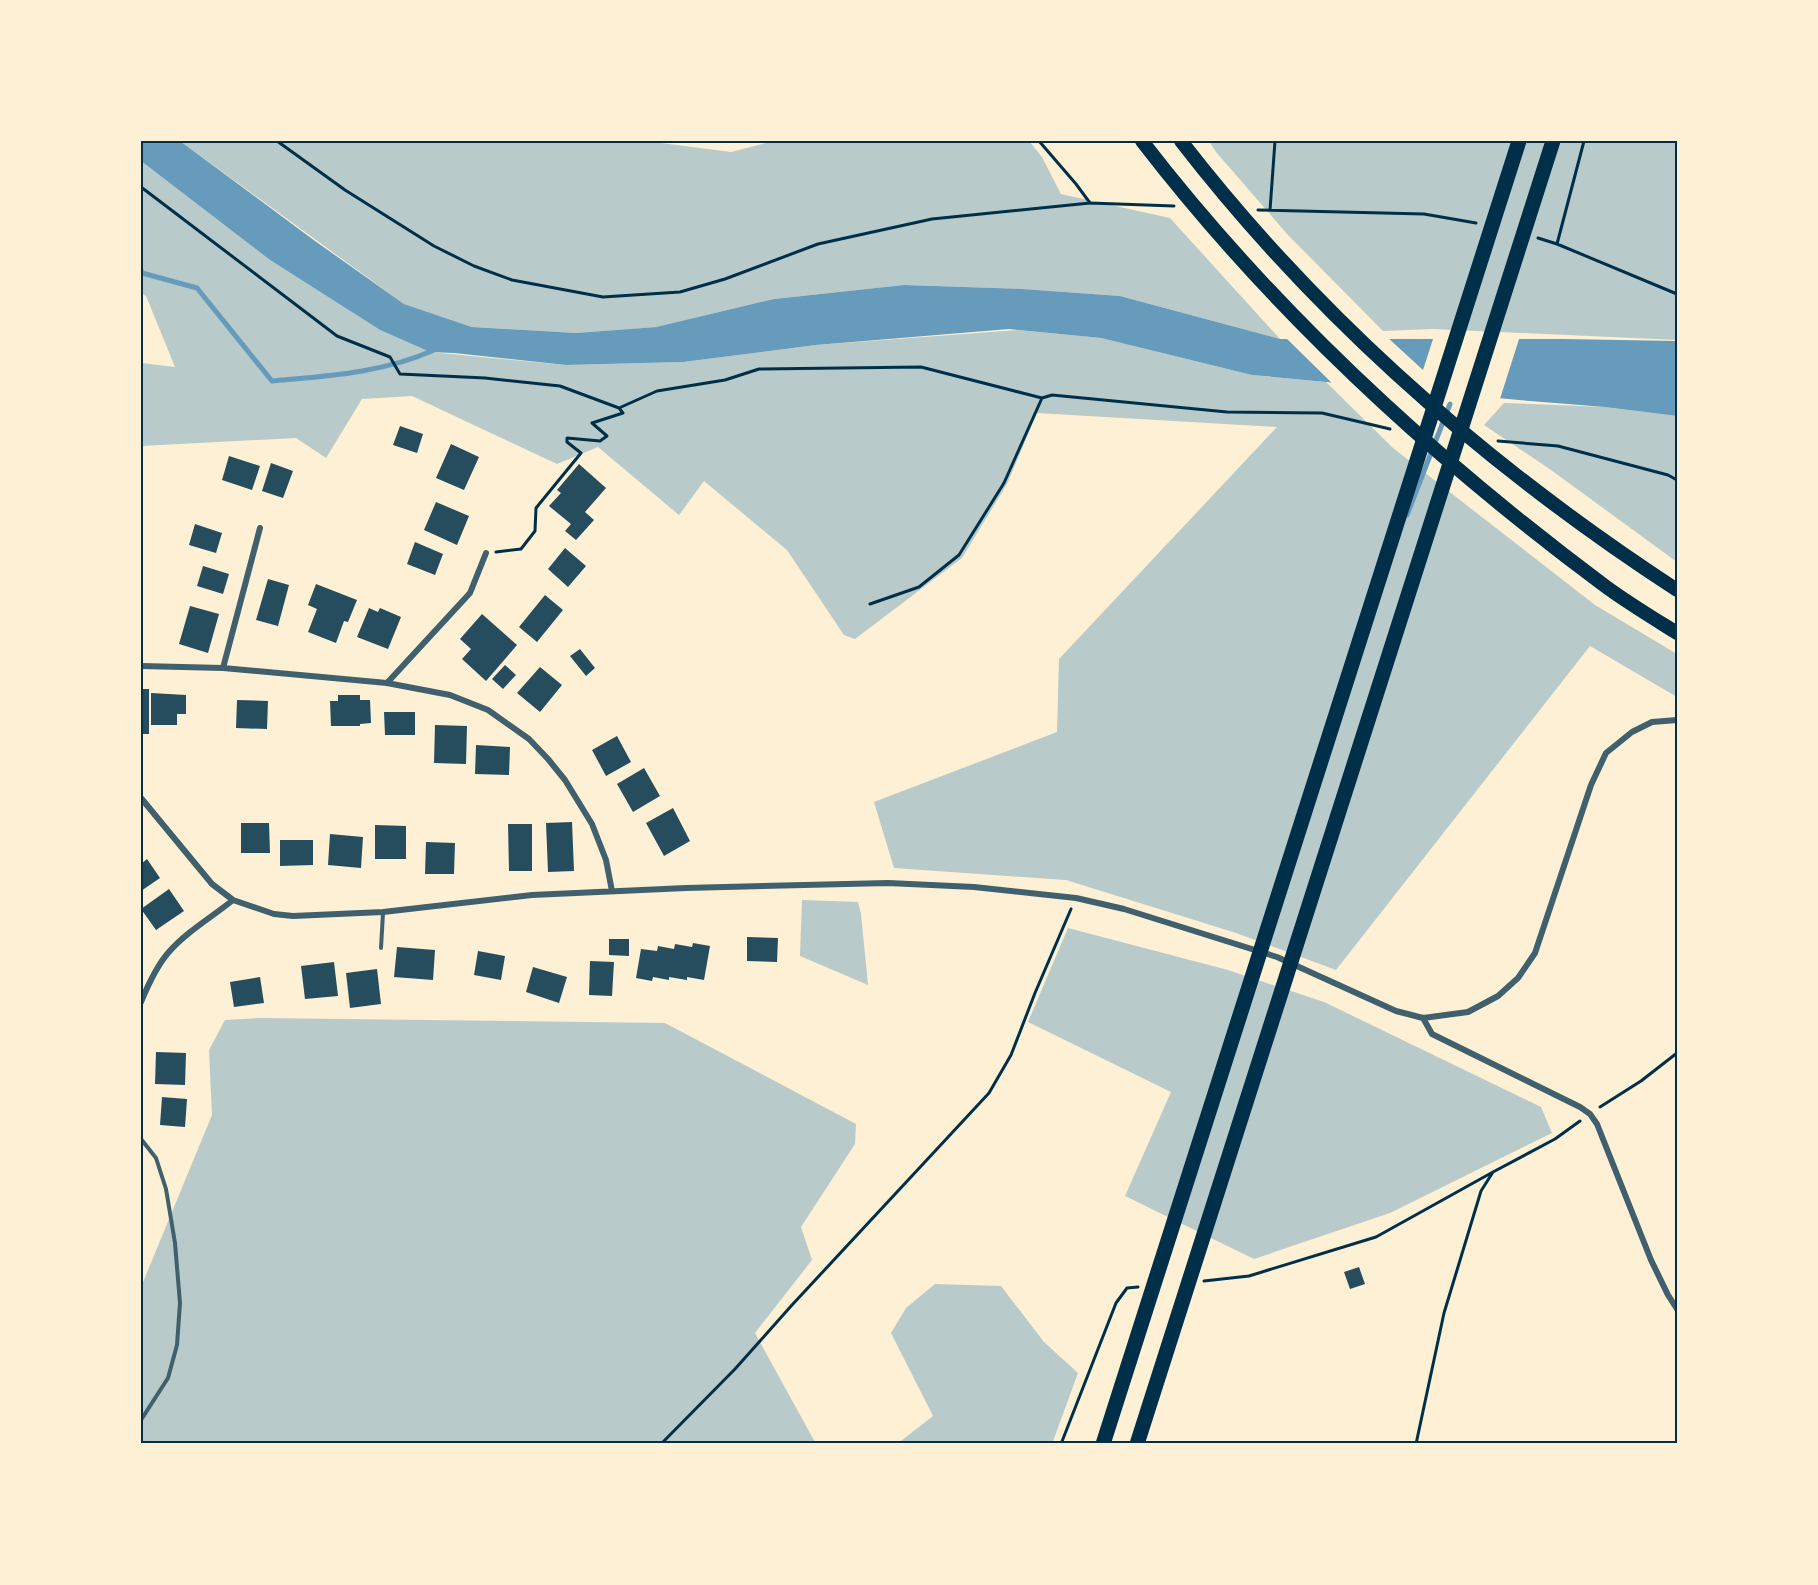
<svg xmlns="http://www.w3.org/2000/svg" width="1818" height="1585" viewBox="0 0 1818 1585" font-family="Roboto,sans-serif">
<rect width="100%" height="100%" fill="#fdf0d5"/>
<path fill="#b9caca" d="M 180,141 L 646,141 L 731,152 L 774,141 L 1029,141 L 1042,157 L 1061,194 L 1170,218 L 1280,339 L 1120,296 L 1023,289 L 904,285 L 774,299 L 656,327 L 576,333 L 472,327 L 404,304 Z
M 1209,141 L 1677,141 L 1677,340 L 1433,329 L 1383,331 L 1288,235 L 1216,152 Z
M 141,161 L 270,260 L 380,330 L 430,352 L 566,365 L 683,362 L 816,345 L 1018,330 L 1101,338 L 1252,375 L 1326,382 L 1393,448 L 1595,605 L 1677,654 L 1677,697 L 1590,646 L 1336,970 L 1236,933 L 1066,880 L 894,868 L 874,802 L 1057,732 L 1059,659 L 1277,427 L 1037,413 L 1007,484 L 962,558 L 855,639 L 844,635 L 787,550 L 704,481 L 679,515 L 598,447 L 557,464 L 412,396 L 362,399 L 326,458 L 296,438 L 141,446 L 141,363 L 175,367 L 146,296 L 141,292 Z
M 1504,403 L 1605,407 L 1677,416 L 1677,562 L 1551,470 L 1484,425 Z
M 802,900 L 858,902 L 861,914 L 868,985 L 800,956 Z
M 1068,928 L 1228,970 L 1324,1002 L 1541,1107 L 1552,1133 L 1390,1213 L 1254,1259 L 1125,1196 L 1171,1092 L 1028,1022 Z
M 260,1018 L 665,1023 L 856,1124 L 855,1144 L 801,1227 L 812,1260 L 755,1333 L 816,1444 L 141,1444 L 141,1287 L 212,1115 L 209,1050 L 225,1020 Z
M 935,1284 L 1001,1286 L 1044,1342 L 1078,1373 L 1052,1444 L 897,1444 L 933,1416 L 891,1333 L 906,1308 Z"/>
<path fill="#669bbc" d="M 141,141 L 180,141 L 315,241 L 404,304 L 472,327 L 576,333 L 656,327 L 774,299 L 904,285 L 1023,289 L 1120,296 L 1280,339 L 1562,339 L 1677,341 L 1677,416 L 1605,407 L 1519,400 L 1252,375 L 1101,338 L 1009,329 L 816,345 L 683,362 L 566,365 L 454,353 L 430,352 L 380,330 L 270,260 L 141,161 Z"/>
<path fill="#fdf0d5" d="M 1284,336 L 1386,336 L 1423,370 L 1434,336 L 1520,336 L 1499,402 L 1335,386 Z"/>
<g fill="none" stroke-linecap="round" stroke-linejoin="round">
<path stroke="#669bbc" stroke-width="5" d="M 141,270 L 142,273 L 197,288 L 272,381 C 326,376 383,373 434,350
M 1407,515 L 1450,404"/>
</g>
<path fill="#264d5e" d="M 400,426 L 423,434 L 417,453 L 393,445 Z
M 451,444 L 479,457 L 464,490 L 436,478 Z
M 229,456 L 260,466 L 252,490 L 222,480 Z
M 271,463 L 293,471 L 283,498 L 262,491 Z
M 579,464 L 606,488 L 585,512 L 594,520 L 576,540 L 565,531 L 571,524 L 549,506 L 561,493 L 557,490 Z
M 436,502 L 469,516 L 457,545 L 424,530 Z
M 195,524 L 222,533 L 216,553 L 189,545 Z
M 415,542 L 443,554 L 435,575 L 407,564 Z
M 565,548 L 586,566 L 568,587 L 548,569 Z
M 203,566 L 229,574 L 223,594 L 197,586 Z
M 268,579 L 289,585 L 278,626 L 256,620 Z
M 316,584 L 357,600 L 348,622 L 344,621 L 336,643 L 308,632 L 317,609 L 308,605 Z
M 545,595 L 563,610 L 537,642 L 519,627 Z
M 190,606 L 219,614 L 208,653 L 179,644 Z
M 369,608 L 378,612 L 380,608 L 401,617 L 388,649 L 357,637 Z
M 482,614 L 517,645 L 486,681 L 462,659 L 471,649 L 460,639 Z
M 580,649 L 595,668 L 586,676 L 570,656 Z
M 505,665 L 516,675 L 503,689 L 492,679 Z
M 540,667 L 562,685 L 540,712 L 517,693 Z
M 141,689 L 149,689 L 149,734 L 141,734 Z
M 151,693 L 186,695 L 186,714 L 177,714 L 177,725 L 151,725 Z
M 338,695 L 360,695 L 360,700 L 370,700 L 371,723 L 360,724 L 360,726 L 331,726 L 330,701 L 338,701 Z
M 237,700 L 268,701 L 267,729 L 236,728 Z
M 384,712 L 415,712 L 415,735 L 385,735 Z
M 435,725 L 467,726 L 466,764 L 434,763 Z
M 617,736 L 631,762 L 606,776 L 592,750 Z
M 476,745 L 510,747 L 509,775 L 475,774 Z
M 644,768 L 660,796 L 633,812 L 617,784 Z
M 673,808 L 690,841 L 664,856 L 646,823 Z
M 572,822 L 574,871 L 548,872 L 546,823 Z
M 241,823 L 269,823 L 270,853 L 241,853 Z
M 508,824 L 532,824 L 532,871 L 509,871 Z
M 375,825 L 406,826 L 406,859 L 375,859 Z
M 330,834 L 363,837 L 361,868 L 328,865 Z
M 280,840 L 313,840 L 313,865 L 280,866 Z
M 426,842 L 455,843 L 454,874 L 425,874 Z
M 147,859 L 160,878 L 141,891 L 141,864 Z
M 169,889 L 184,911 L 156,930 L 141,909 Z
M 747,937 L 778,938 L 777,962 L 747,961 Z
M 609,939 L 629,939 L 629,956 L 609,955 Z
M 693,943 L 710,946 L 704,980 L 687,977 L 687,980 L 669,977 L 669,980 L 653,977 L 652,981 L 636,978 L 641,949 L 657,951 L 658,946 L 674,949 L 675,944 L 692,947 Z
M 397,947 L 435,950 L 433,980 L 394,977 Z
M 478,951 L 505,956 L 501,980 L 474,975 Z
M 590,961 L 614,962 L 612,996 L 589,995 Z
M 334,962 L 338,996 L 305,999 L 301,966 Z
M 533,967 L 567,977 L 559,1003 L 526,992 Z
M 377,969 L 381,1004 L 350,1008 L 346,973 Z
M 260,977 L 264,1003 L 234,1007 L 230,982 Z
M 156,1052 L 186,1053 L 185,1085 L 155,1084 Z
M 162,1097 L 187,1099 L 185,1127 L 160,1125 Z
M 1359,1267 L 1365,1284 L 1350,1289 L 1344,1272 Z"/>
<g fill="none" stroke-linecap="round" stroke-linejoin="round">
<path stroke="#003049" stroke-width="3" d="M 277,141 L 345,190 L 434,246 L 474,266 L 512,280 L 603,297 L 680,292 L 725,279 L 818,244 L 932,219 L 1090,203 L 1174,206
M 1039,141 L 1076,184 L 1090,203
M 141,187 L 337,336 L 390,357 L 400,374 L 485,378 L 560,386 L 619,408 L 657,391 L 725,380 L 759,369 L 921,367 L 1042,398
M 1258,210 L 1424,214 L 1476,223
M 1270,210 L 1275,141
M 1538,238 L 1557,244 L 1677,294
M 1557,244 L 1584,141
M 1498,441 L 1558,446 L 1668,475 L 1677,480
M 496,552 L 521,549 L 535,531 L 536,508 L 581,453 L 567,442 L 567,438 L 600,441 L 607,436 L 592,423 L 623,413 L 619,408
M 870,604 L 919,587 L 959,555 L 1004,483 L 1042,398 L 1052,395 L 1227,412 L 1322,413 L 1390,429
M 1600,1107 L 1641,1081 L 1677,1053
M 1204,1281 L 1249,1276 L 1376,1237 L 1493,1172
M 661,1444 L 735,1369 L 792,1305 L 989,1093 L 1011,1055 L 1035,993 L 1071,909
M 1061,1444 L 1116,1303 L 1127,1288 L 1138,1287
M 1416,1444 L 1444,1313 L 1481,1191 L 1493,1172 L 1555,1139 L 1580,1121"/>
<path stroke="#3f606c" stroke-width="4" d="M 381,948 L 383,913
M 141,1139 L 156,1158 L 166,1189 L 175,1243 L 180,1303 L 177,1345 L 168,1378 L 141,1420"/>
<path stroke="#3f606c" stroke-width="6" d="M 141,666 L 223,668 L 387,683 L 450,695 L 488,710 L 529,739 L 548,759 L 565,780 L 592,824 L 606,860 L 612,891
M 223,668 L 260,528
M 387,683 L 470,593 L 486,553
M 141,798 L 212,884 L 233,900 L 274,914 L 293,916 L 383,912 L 532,895 L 686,888 L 888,883 L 974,887 L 1076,898 L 1124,909 L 1277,957 L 1396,1011 L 1423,1018 L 1468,1012 L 1498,996 L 1518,978 L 1535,953 L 1591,785 L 1606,753 L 1632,732 L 1652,722 L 1677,720
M 141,1002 C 148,985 156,967 168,953 C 186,932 212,917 233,900
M 1423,1018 L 1432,1034 L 1580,1107 L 1590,1114 L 1597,1124 L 1651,1260 L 1668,1295 L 1677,1309"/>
<path stroke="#003049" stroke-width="14" d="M 1142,141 C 1273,311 1433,458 1605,586 C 1628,603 1653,618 1677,633
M 1181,141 C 1318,318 1490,468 1677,590"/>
<path stroke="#003049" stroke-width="15" d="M 1103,1444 L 1519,141
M 1137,1444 L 1553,141"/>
</g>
<rect width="1818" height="1585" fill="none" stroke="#fdf0d5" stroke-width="285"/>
<rect x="142" y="142" width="1534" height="1300" fill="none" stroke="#003049" stroke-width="2"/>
</svg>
